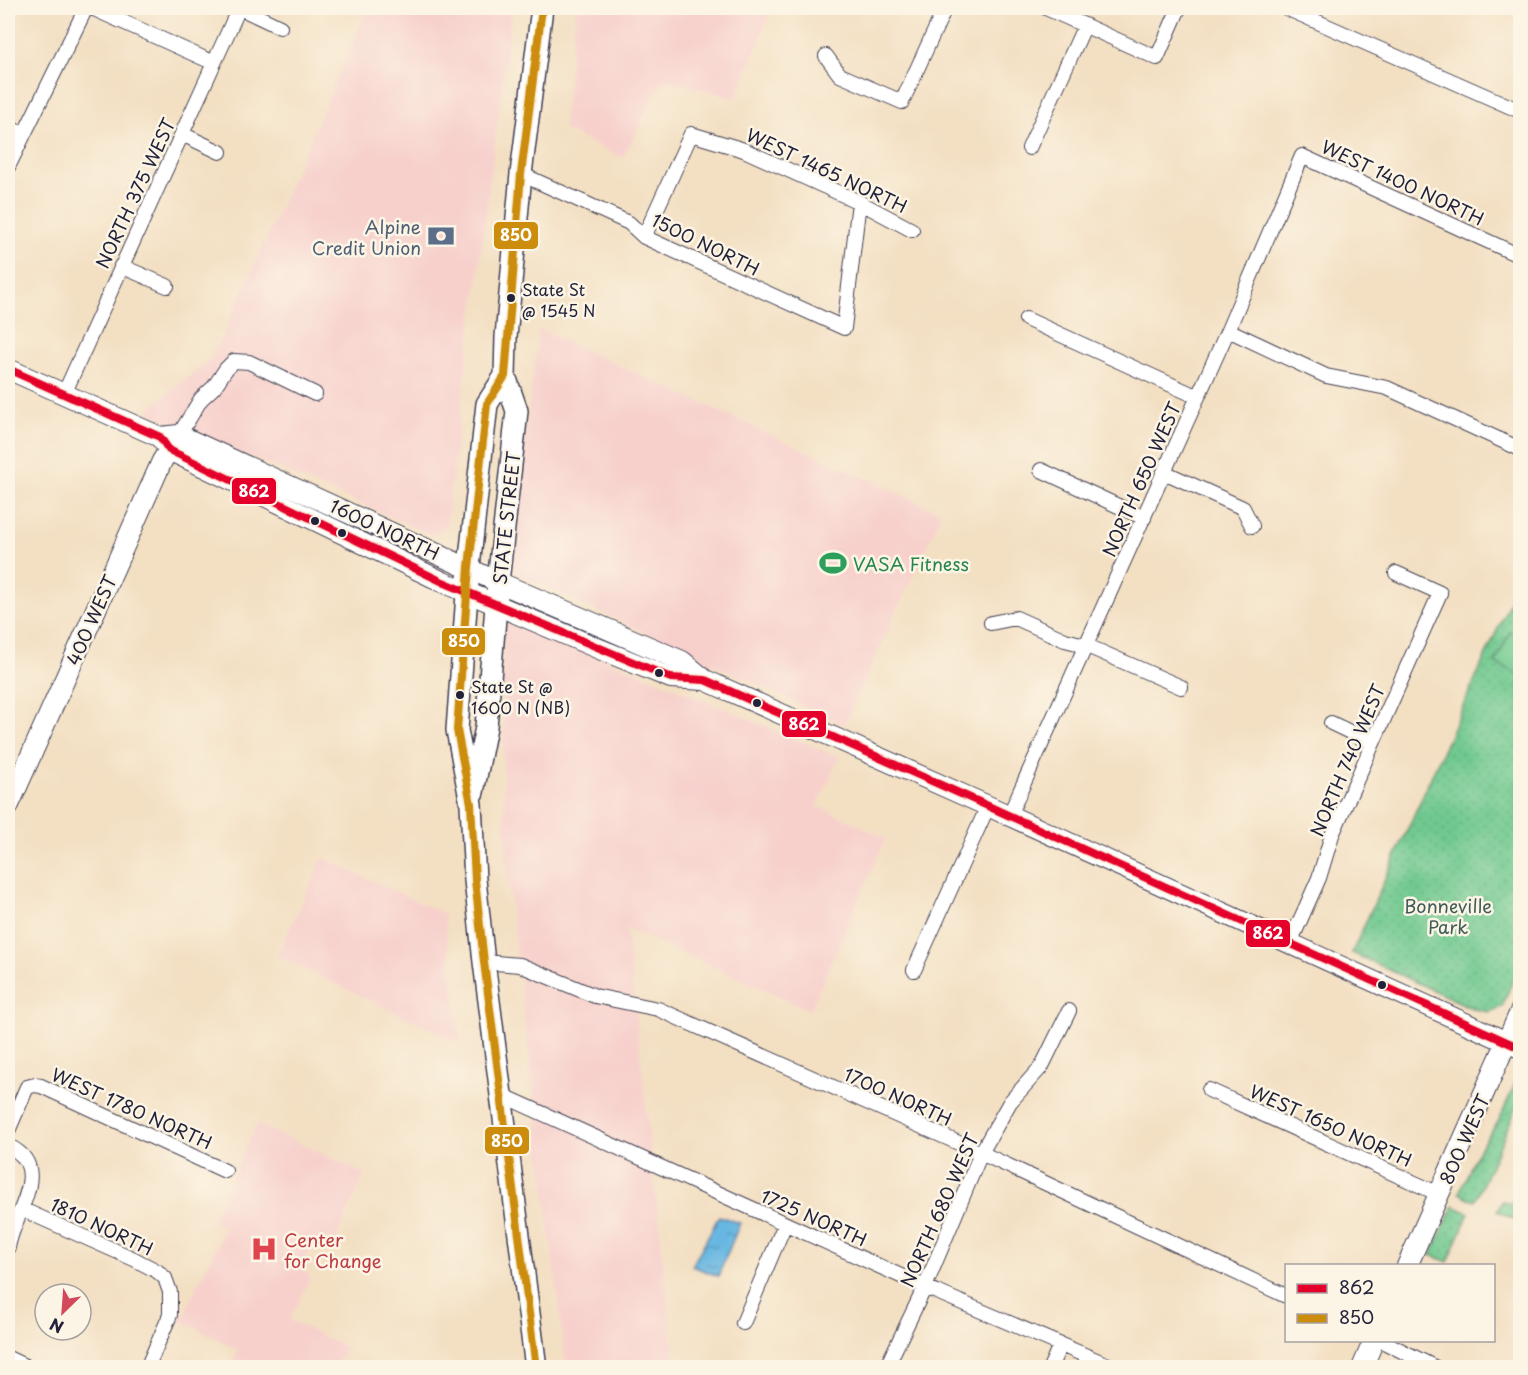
<svg xmlns="http://www.w3.org/2000/svg" width="1528" height="1375" viewBox="0 0 1528 1375" font-family="'Playpen Sans',sans-serif">
<defs>
<pattern id="grass-dots" width="8" height="8" patternUnits="userSpaceOnUse" patternTransform="scale(1.5)"><rect width="8" height="8" fill="#70c98f"/><path d="M2 2h.1M6 6h.1" fill="none" stroke="#61ac7c" stroke-width="1.8" stroke-linecap="round"/></pattern>
<pattern id="water-ripples" width="26" height="14" patternUnits="userSpaceOnUse" patternTransform="scale(1.5)"><rect width="26" height="14" fill="#67b7e2"/><path d="M2 4q2-2 4 0t4 0M15 11q2-2 4 0t4 0" fill="none" stroke="#5494b8"/></pattern>
</defs>
<rect width="100%" height="100%" fill="#fcf5e5"/>
<filter id="ink" filterUnits="userSpaceOnUse"><feTurbulence type="fractalNoise" baseFrequency=".0167" numOctaves="2"/><feDisplacementMap in="SourceGraphic" scale="12" xChannelSelector="R" yChannelSelector="G"/><feConvolveMatrix kernelMatrix="1 2 1 2 8 2 1 2 1" color-interpolation-filters="sRGB"/></filter>
<filter id="wash" filterUnits="userSpaceOnUse"><feTurbulence type="fractalNoise" baseFrequency=".008" numOctaves="4" result="noise"/><feDisplacementMap in="SourceGraphic" scale="24" xChannelSelector="R" yChannelSelector="G"/><feGaussianBlur stdDeviation="1.35" result="paint"/><feColorMatrix in="noise" values="0 0 0 0 0 0 0 0 0 0 0 0 0 0 0 0 0 1.4 0 .05"/><feComposite in="paint" operator="in"/></filter>
<g filter="url(#wash)">
<rect width="100%" height="100%" fill="#f3dfc2"/>
<path fill="#f7d0cc" d="M 368,8 L 512,8 L 446,527 L 433,535 L 146,412 L 212,357 L 224,334 Z
M 576,8 L 772,8 L 736,98 L 663,79 L 623,158 L 563,129 Z
M 539,329 L 942,513 L 844,725 L 507,569 Z
M 512,620 L 839,757 L 817,806 L 886,838 L 810,1010 L 626,928 L 675,1367 L 566,1367 L 507,873 L 503,775 L 503,634 L 507,625 Z
M 323,858 L 444,914 L 460,1043 L 277,956 Z
M 257,1124 L 365,1174 L 335,1241 L 321,1237 L 306,1256 L 305,1269 L 310,1279 L 289,1320 L 345,1347 L 335,1367 L 230,1367 L 238,1350 L 181,1320 L 225,1229 L 212,1221 Z"/>
<path fill="url(#grass-dots)" stroke="#497665" stroke-width="1.5" d="M 1520,579 L 1520,963 L 1502,1007 L 1489,1012 L 1474,1009 L 1352,953 Z
M 1520,1077 L 1520,1100 L 1475,1201 L 1459,1193 L 1479,1149 L 1497,1124 L 1517,1080 Z
M 1520,1183 L 1520,1222 L 1497,1211 L 1502,1201 L 1511,1204 Z
M 1453,1206 L 1469,1213 L 1448,1262 L 1431,1255 Z"/>
<path fill="#70c98f" stroke="#497665" stroke-width="1.5" d="M 1510,632 L 1520,637 L 1520,675 L 1495,663 Z"/>
<path fill="url(#water-ripples)" stroke="#446c8e" stroke-width="1.5" d="M 719,1216 L 740,1223 L 718,1276 L 692,1266 Z"/>
</g>
<g filter="url(#ink)">
<g fill="none" stroke-linecap="round" stroke-linejoin="round">
<defs>
<path id="street" d="M 92,8 L 214,63
M 240,8 L 280,27
M 1046,8 L 1157,58 L 1179,8
M 1286,8 L 1520,111
M 826,56 L 840,75 L 902,102 L 945,8
M 8,127 L 23,134
M 182,134 L 220,152
M 1029,148 L 1085,25
M 8,167 L 86,8
M 521,174 L 629,223 L 644,237 L 844,328 L 859,202
M 644,237 L 691,134 L 744,150 L 859,202 L 912,230
M 121,266 L 167,286
M 1026,319 L 1198,397
M 1228,330 L 1326,376 L 1387,388 L 1520,449
M 64,394 L 239,8
M 179,435 L 201,399 L 214,387 L 226,369 L 234,361 L 249,362 L 315,394
M 1041,470 L 1144,518
M 1164,472 L 1243,508 L 1252,526
M 991,623 L 1016,618 L 1065,640 L 1085,645 L 1181,687
M 1331,723 L 1373,743
M 1009,816 L 1228,330 L 1302,156 L 1520,256
M 1290,943 L 1319,878 L 1332,835 L 1440,593 L 1396,573
M 484,962 L 520,965 L 595,996 L 658,1009 L 981,1153 L 1286,1296
M 914,970 L 988,806
M 1209,1090 L 1439,1194
M 502,1095 L 925,1287 L 1115,1368
M 8,1131 L 27,1087 L 35,1085 L 41,1086 L 225,1171
M 8,1146 C 55,1167 12,1215 8,1248
M 21,1209 L 134,1259 L 157,1271 L 165,1278 L 170,1292 L 170,1315 L 147,1368
M 743,1323 L 785,1224
M 1380,1340 L 1436,1368
M 8,1358 L 29,1368
M 886,1368 L 925,1287 L 981,1153 L 1010,1102 L 1042,1066 L 1069,1011
M 1050,1368 L 1060,1345"/>
<path id="secondary" d="M 8,369 L 160,437 L 169,450 L 443,582 L 597,648 L 671,678 L 705,680
M 160,437 L 179,435 L 498,582 L 682,661 L 705,680 L 988,806 L 1520,1048
M 8,807 L 162,461 L 176,439
M 1407,1266 L 1520,1012
M 1362,1368 L 1374,1340"/>
<path id="primary" d="M 505,376 L 487,404 L 469,567 L 457,730 L 471,804 L 475,880 L 484,962 L 536,1368
M 473,792 L 486,727 L 498,582 L 517,411 L 505,376 L 506,337 L 521,174 L 542,8"/>
</defs>
<use href="#street" stroke="#413e4f" stroke-width="16"/>
<use href="#secondary" stroke="#413e4f" stroke-width="22"/>
<use href="#primary" stroke="#413e4f" stroke-width="24"/>
<use href="#street" stroke="#fff" stroke-width="14"/>
<use href="#secondary" stroke="#fff" stroke-width="20"/>
<use href="#primary" stroke="#fff" stroke-width="21"/>
<defs>
<path id="bus-1" d="M 8,369 L 160,437 L 169,450 L 443,582 L 671,678 L 705,680 L 988,806 L 1520,1048"/>
<path id="bus-2" d="M 536,1368 L 484,962 L 475,880 L 471,804 L 457,730 L 469,567 L 487,404 L 505,376 L 521,174 L 542,8"/>
</defs>
<use href="#bus-1" stroke="#fcf5e5" stroke-width="12"/>
<use href="#bus-2" stroke="#fcf5e5" stroke-width="12"/>
<use href="#bus-1" stroke="#e4002b" stroke-width="8"/>
<use href="#bus-2" stroke="#cc8c0c" stroke-width="8"/>
</g>
</g>
<defs>
<symbol id="bank-bare" viewBox="-9 -9 18 18"><path d="M-6-4H6V4H-6ZM0-2.3a2.3 2.3 0 1 0 0 4.6a2.3 2.3 0 1 0 0-4.6Z" fill="#5c6f8a" stroke="#fcf5e5" stroke-width="2.5" paint-order="stroke"/></symbol>
<symbol id="stadium-bare" viewBox="-9 -9 18 18"><path d="M0-5a6.5 5 0 1 0 0 10a6.5 5 0 1 0 0-10ZM-3.5-1.8h7v3.6h-7Z" fill="#2e9e5b" stroke="#fcf5e5" stroke-width="2.5" paint-order="stroke"/></symbol>
<symbol id="hospital-bare" viewBox="-9 -9 18 18"><path d="M-5-5h3v3.5h4V-5h3V5h-3V1.5h-4V5h-3Z" fill="#e0444e" stroke="#fcf5e5" stroke-width="2.5" paint-order="stroke"/></symbol>
</defs>
<g fill-rule="evenodd">
<use href="#bank-bare" x="422" y="217" width="38" height="38"/>
<use href="#stadium-bare" x="814" y="544" width="38" height="38"/>
<use href="#hospital-bare" x="245" y="1230" width="38" height="38"/>
</g>
<g fill="#22223b" stroke="#fcf5e5" stroke-width="2">
<circle cx="511" cy="298" r="5"/>
<circle cx="315" cy="521" r="5"/>
<circle cx="342" cy="533" r="5"/>
<circle cx="659" cy="673" r="5"/>
<circle cx="460" cy="695" r="5"/>
<circle cx="757" cy="703" r="5"/>
<circle cx="1382" cy="985" r="5"/>
</g>
<g text-anchor="middle" dominant-baseline="central" stroke-width="5" stroke-linejoin="round" paint-order="stroke">
<g font-size="16" fill="#22223b" stroke="#fcf5e5" text-anchor="start">
<text x="522" y="289">State St<tspan x="522" dy="21">@ 1545 N</tspan></text>
<text x="471" y="686">State St @<tspan x="471" dy="21">1600 N (NB)</tspan></text>
</g>
<g font-size="18" fill="#22223b" stroke="#fcf5e5">
<text transform="translate(827 170) rotate(25)">WEST 1465 NORTH</text>
<text transform="translate(1403 182) rotate(25)">WEST 1400 NORTH</text>
<text transform="translate(135 193) rotate(-65)">NORTH 375 WEST</text>
<text transform="translate(706 244) rotate(26)">1500 NORTH</text>
<text transform="translate(1141 479) rotate(-66)">NORTH 650 WEST</text>
<text transform="translate(506 518) rotate(-84)">STATE STREET</text>
<text transform="translate(385 529) rotate(25)">1600 NORTH</text>
<text transform="translate(91 620) rotate(-66)">400 WEST</text>
<text transform="translate(1347 760) rotate(-67)">NORTH 740 WEST</text>
<text transform="translate(898 1096) rotate(24)">1700 NORTH</text>
<text transform="translate(132 1108) rotate(24)">WEST 1780 NORTH</text>
<text transform="translate(1331 1125) rotate(24)">WEST 1650 NORTH</text>
<text transform="translate(1464 1139) rotate(-66)">800 WEST</text>
<text transform="translate(939 1210) rotate(-66)">NORTH 680 WEST</text>
<text transform="translate(814 1217) rotate(24)">1725 NORTH</text>
<text transform="translate(102 1226) rotate(25)">1810 NORTH</text>
</g>
<g font-size="18" fill="#4e5e75" stroke="#fcf5e5" text-anchor="end">
<text x="421" y="226">Alpine<tspan x="421" dy="21">Credit Union</tspan></text>
</g>
<g font-size="18" fill="#27864d" stroke="#fcf5e5" text-anchor="start">
<text x="853" y="563">VASA Fitness</text>
</g>
<g font-size="18" fill="#3d5c58" stroke="#fcf5e5">
<text x="1448" y="905">Bonneville<tspan x="1448" dy="21">Park</tspan></text>
</g>
<g font-size="18" fill="#be3a42" stroke="#fcf5e5" text-anchor="start">
<text x="284" y="1239">Center<tspan x="284" dy="21">for Change</tspan></text>
</g>
</g>
<g stroke="#fcf5e5" stroke-width="2">
<rect x="493" y="221" width="46" height="29" rx="6" fill="#cc8c0c"/>
<rect x="231" y="477" width="46" height="28" rx="6" fill="#e4002b"/>
<rect x="441" y="627" width="45" height="29" rx="6" fill="#cc8c0c"/>
<rect x="781" y="710" width="46" height="28" rx="6" fill="#e4002b"/>
<rect x="1245" y="919" width="46" height="29" rx="6" fill="#e4002b"/>
<rect x="484" y="1126" width="46" height="29" rx="6" fill="#cc8c0c"/>
</g>
<g font-size="16" text-anchor="middle" font-weight="bold" fill="#fff">
<text x="516" y="241">850</text>
<text x="254" y="497">862</text>
<text x="464" y="647">850</text>
<text x="804" y="730">862</text>
<text x="1268" y="939">862</text>
<text x="507" y="1147">850</text>
</g>
<rect width="1528" height="1375" fill="none" stroke="#fcf5e5" stroke-width="30"/>
<rect x="1285" y="1264" width="210" height="78" fill="#fcf5e5" stroke="#a5a1a1" stroke-width="1.5"/>
<rect x="1297" y="1284" width="30" height="9" fill="#e4002b" stroke="#a5a1a1" stroke-width="1.5"/>
<text x="1339" y="1294" font-size="18" fill="#22223b">862</text>
<rect x="1297" y="1314" width="30" height="9" fill="#cc8c0c" stroke="#a5a1a1" stroke-width="1.5"/>
<text x="1339" y="1324" font-size="18" fill="#22223b">850</text>
<g transform="translate(63 1312) rotate(205)"><circle r="28" fill="#fcf5e5" stroke="#a5a1a1" stroke-width="1.5"/>
<path d="M0-4.5L10 22L0 15L-10 22Z" fill="#d1495b"/>
<text y="-9" font-size="16" font-weight="bold" text-anchor="middle" fill="#22223b">N</text>
</g>
</svg>
